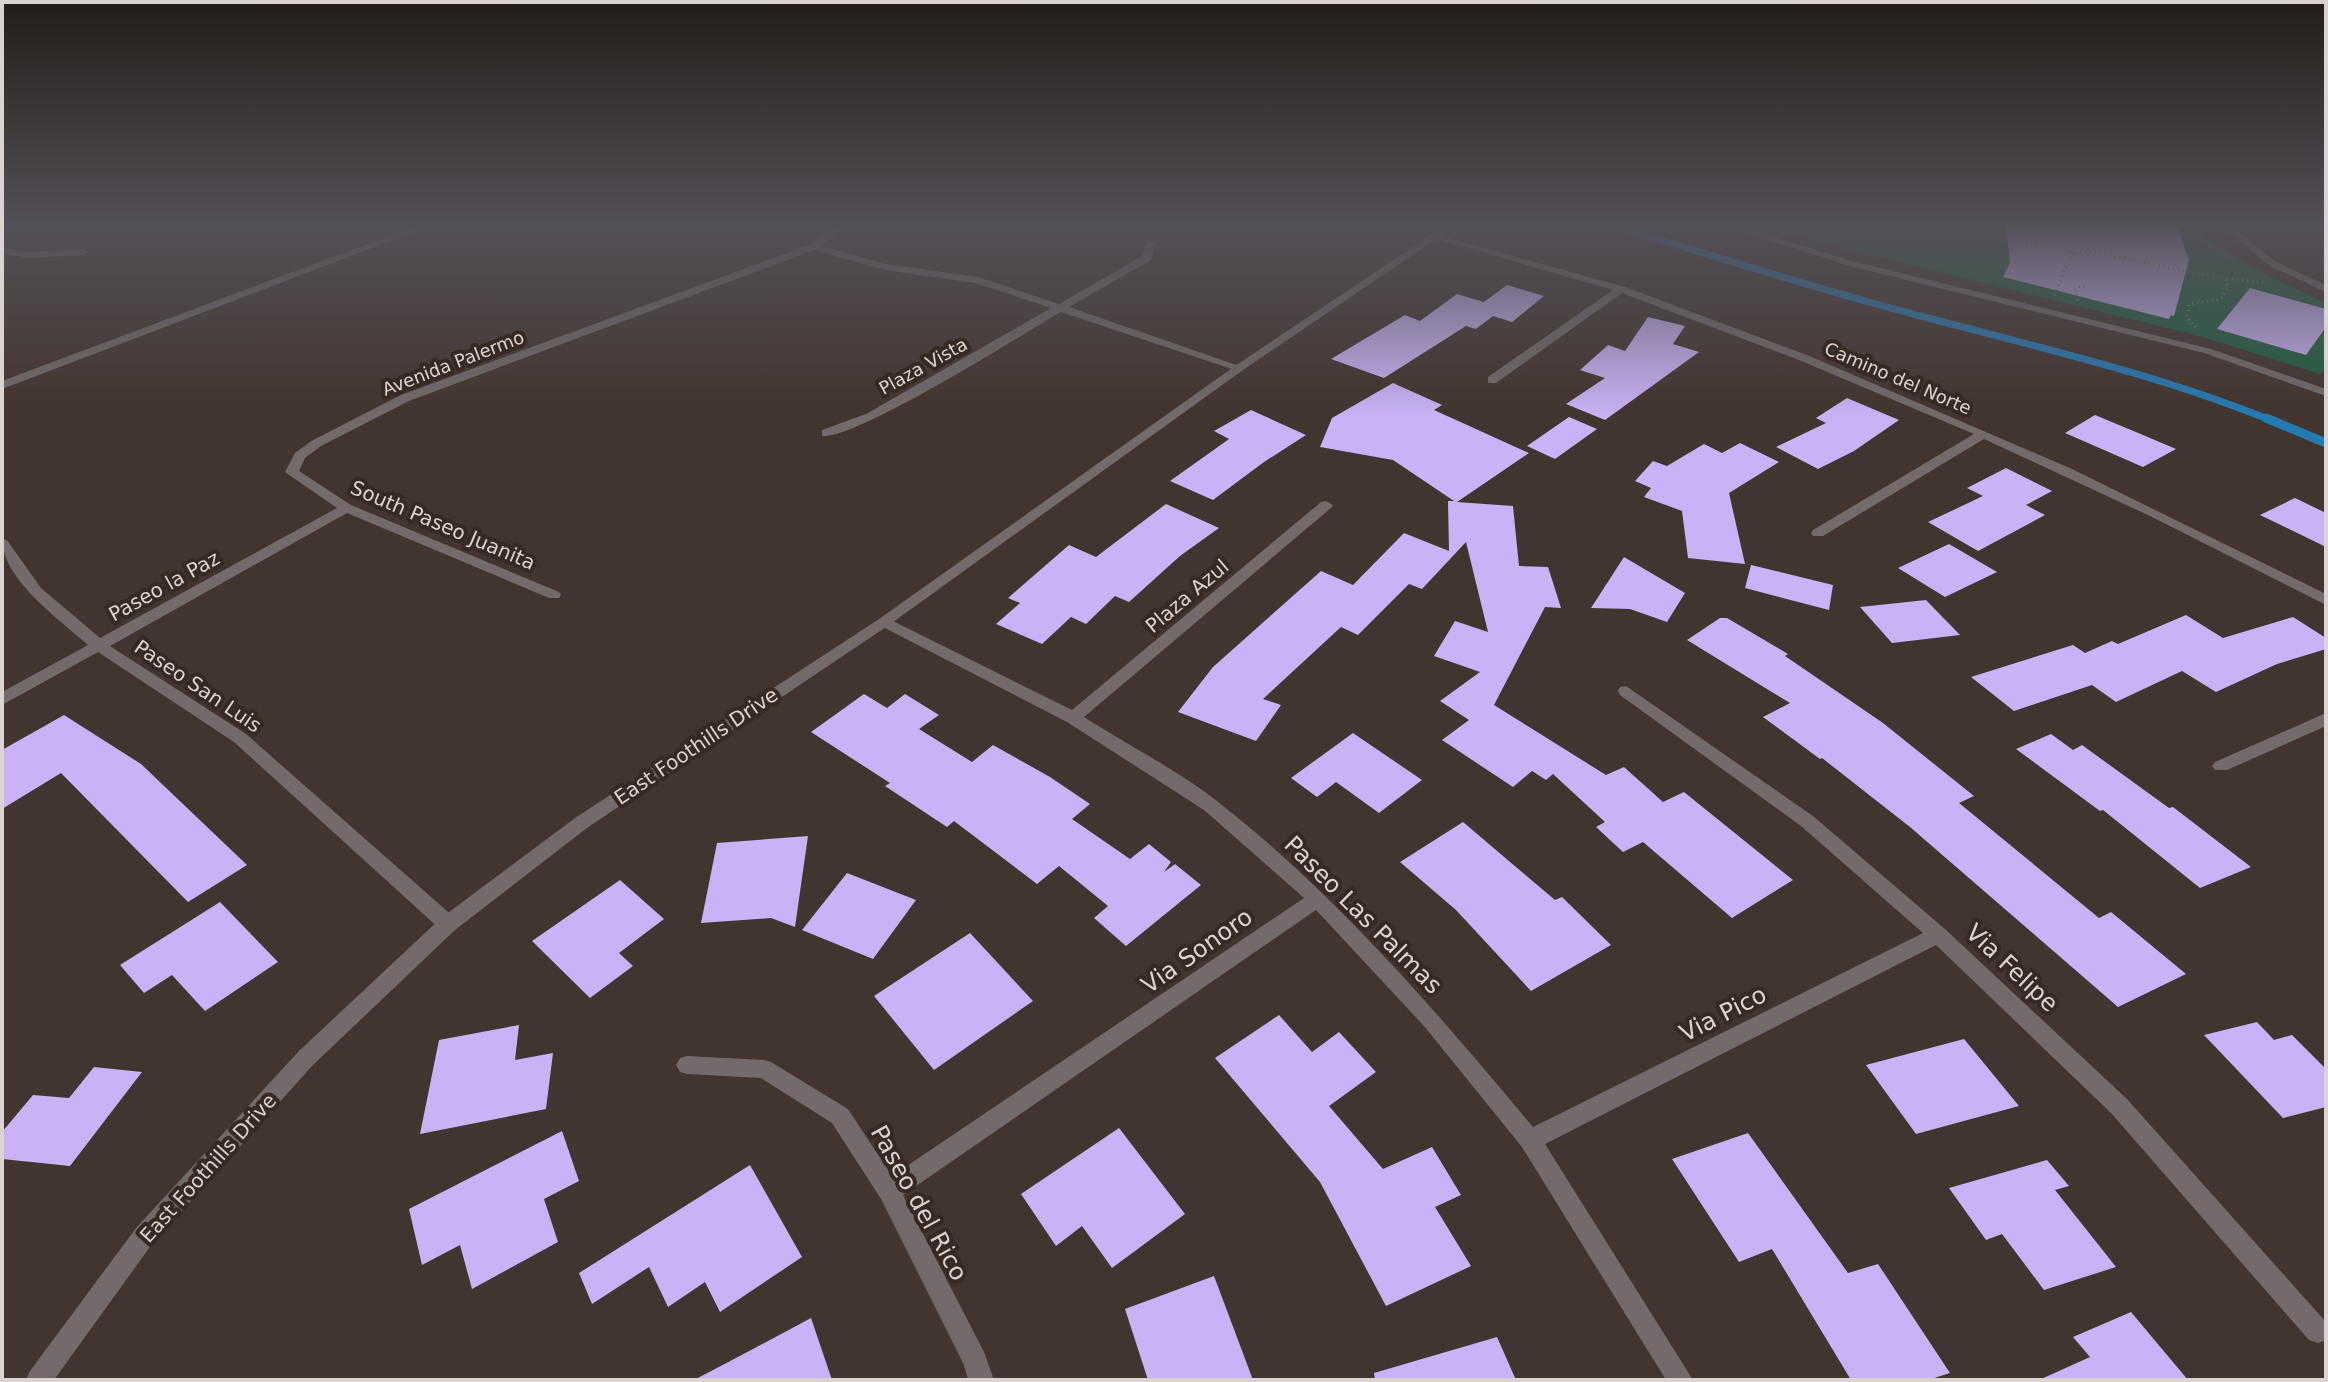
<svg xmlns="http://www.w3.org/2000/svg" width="2328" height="1382" viewBox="0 0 2328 1382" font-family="'DejaVu Sans',sans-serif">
<rect width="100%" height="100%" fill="#42342e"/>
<path fill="#1f6042" d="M 1764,224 L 2189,224 C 2230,258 2277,281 2326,303 L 2326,368 L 2320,374 L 2200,336 L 1826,244 Z"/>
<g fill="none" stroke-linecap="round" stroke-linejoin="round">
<path stroke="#247ab3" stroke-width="7" d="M 1611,224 C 1718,258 1824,291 1932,319 C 2046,349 2162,376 2270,420"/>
<path stroke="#247ab3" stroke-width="9" d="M 2266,418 L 2326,443"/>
</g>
<path fill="#c9b3f6" d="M 2006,224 L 2177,227 L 2189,260 L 2174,316 L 2171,315 L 2169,319 L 2003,277 L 2010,263 Z
M 1507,285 L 1544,296 L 1512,322 L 1493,316 L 1476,329 L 1466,326 L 1384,378 L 1331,359 L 1405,315 L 1420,321 L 1457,294 L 1484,302 Z
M 2250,288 L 2326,309 L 2326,327 L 2306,355 L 2217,329 Z
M 1648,317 L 1685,326 L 1673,344 L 1699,352 L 1605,420 L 1566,404 L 1605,378 L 1580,370 L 1608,345 L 1625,351 Z
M 1393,383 L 1442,405 L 1434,410 L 1529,453 L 1457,502 L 1513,506 L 1519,566 L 1548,567 L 1561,608 L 1545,607 L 1494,705 L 1606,775 L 1624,767 L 1663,802 L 1684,792 L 1793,880 L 1732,918 L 1643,842 L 1623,852 L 1596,827 L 1605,822 L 1553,774 L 1546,780 L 1532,771 L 1513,787 L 1442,740 L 1469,720 L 1440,701 L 1480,672 L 1434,656 L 1455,621 L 1488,632 L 1466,542 L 1422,589 L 1409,584 L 1358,635 L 1341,627 L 1263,699 L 1281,705 L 1256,741 L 1178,712 L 1213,667 L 1321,571 L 1353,585 L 1404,533 L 1449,551 L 1448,501 L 1454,501 L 1393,460 L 1320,447 L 1332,418 Z
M 1847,398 L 1899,420 L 1854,451 L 1818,469 L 1776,447 L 1826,423 L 1816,418 Z
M 1251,410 L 1306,435 L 1264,462 L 1213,500 L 1170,481 L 1229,439 L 1214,431 Z
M 2095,415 L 2143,435 L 2176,449 L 2143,467 L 2065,433 Z
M 1569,417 L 1597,429 L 1555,459 L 1527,446 Z
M 1740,443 L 1779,462 L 1729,493 L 1745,564 L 1688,558 L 1682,511 L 1644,497 L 1651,488 L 1635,481 L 1653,461 L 1667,466 L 1704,444 L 1722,453 Z
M 2006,468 L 2052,491 L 2026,505 L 2045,515 L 1978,551 L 1928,522 L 1983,496 L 1967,488 Z
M 2295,498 L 2326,513 L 2326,547 L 2260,515 Z
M 1166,504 L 1219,528 L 1180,556 L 1129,602 L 1115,596 L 1086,624 L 1071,617 L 1042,644 L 996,624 L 1020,603 L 1008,598 L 1069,545 L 1096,557 Z
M 1949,544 L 1997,572 L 1945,597 L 1898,568 Z
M 1624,557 L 1685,593 L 1667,622 L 1630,609 L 1591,608 Z
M 1751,565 L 1833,585 L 1829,610 L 1745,588 Z
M 1926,600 L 1960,635 L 1892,643 L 1860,607 Z
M 2186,615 L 2223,638 L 2293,617 L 2326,638 L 2326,649 L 2277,664 L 2216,692 L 2182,671 L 2116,702 L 2092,685 L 2014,711 L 1971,677 L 2073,645 L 2085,653 L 2112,641 L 2118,644 Z
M 1720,618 L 1727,618 L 1788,654 L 1785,656 L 1883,723 L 1974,796 L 1959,803 L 2099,918 L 2111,912 L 2186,974 L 2118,1007 L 1910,827 L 1822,758 L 1820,759 L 1763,717 L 1790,703 L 1687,640 Z
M 864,694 L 887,708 L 905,694 L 939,715 L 919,729 L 972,762 L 993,745 L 1050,777 L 1090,804 L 1072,819 L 1130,859 L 1149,844 L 1171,862 L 1164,872 L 1175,864 L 1201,885 L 1126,946 L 1094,918 L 1108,906 L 1059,866 L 1037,884 L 954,821 L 947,827 L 885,786 L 890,783 L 811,732 Z
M 64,715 L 141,764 L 247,865 L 188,902 L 61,773 L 2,809 L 2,750 Z
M 1353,733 L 1422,780 L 1379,813 L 1336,782 L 1317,797 L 1291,778 Z
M 2051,734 L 2073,750 L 2082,745 L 2169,808 L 2173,807 L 2251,867 L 2200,888 L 2103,810 L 2100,811 L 2016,749 Z
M 1463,822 L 1555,900 L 1562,897 L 1611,945 L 1531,991 L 1456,910 L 1400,862 Z
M 808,836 L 795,927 L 771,918 L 701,923 L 717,843 Z
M 847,873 L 916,900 L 873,959 L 802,930 Z
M 620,880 L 664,919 L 619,953 L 633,966 L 590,998 L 532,941 Z
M 220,902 L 278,962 L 205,1011 L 172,975 L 144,993 L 120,965 Z
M 970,933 L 1033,1001 L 934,1070 L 874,996 Z
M 1279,1015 L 1312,1052 L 1339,1032 L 1376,1072 L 1329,1106 L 1383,1169 L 1432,1147 L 1461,1195 L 1435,1207 L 1471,1266 L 1386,1306 L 1320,1182 L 1215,1058 Z
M 2257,1022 L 2274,1040 L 2292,1035 L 2326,1069 L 2326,1107 L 2283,1118 L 2204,1035 Z
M 519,1025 L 515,1060 L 553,1053 L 546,1109 L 420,1134 L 439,1040 Z
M 1964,1039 L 2019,1106 L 1916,1134 L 1866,1065 Z
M 94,1067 L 142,1072 L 70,1166 L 2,1159 L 2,1132 L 33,1095 L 69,1098 Z
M 1119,1128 L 1185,1214 L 1112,1268 L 1082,1226 L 1056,1246 L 1021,1194 Z
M 562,1131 L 579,1181 L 544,1199 L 558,1242 L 472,1289 L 460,1245 L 422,1265 L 409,1209 Z
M 1748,1133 L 1848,1273 L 1878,1264 L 1950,1373 L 1928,1380 L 1851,1380 L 1772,1249 L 1739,1262 L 1672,1159 Z
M 2047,1160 L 2069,1186 L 2055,1190 L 2116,1267 L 2044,1290 L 2002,1234 L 1986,1240 L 1949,1188 Z
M 750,1165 L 802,1257 L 720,1312 L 705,1282 L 668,1307 L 649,1267 L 592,1304 L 579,1273 Z
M 1214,1276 L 1253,1380 L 1148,1380 L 1125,1309 Z
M 2131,1312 L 2188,1380 L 2039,1380 L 2090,1357 L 2073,1337 Z
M 811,1318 L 832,1380 L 694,1380 L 753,1349 Z
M 1497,1337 L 1516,1380 L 1375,1380 L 1374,1373 Z"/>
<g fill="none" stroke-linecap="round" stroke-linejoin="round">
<path stroke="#897e79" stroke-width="3" stroke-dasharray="1 4" stroke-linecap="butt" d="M 1828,224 L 1840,234
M 1943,224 L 2073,252 L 2096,252 L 2197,274 L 2264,283
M 2174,224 L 2188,229 L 2237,264
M 1837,239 L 1844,224
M 2054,295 L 2073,252
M 2078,300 L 2075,291 L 2079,287 L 2089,286
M 2196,327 L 2187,318 L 2189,304 L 2221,299 L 2228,287 L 2226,279"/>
<path fill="#726a6b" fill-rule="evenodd" d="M 1719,224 L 1731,224 L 1852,261 L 2211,349 L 2326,389 L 2326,396 L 2204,353 L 1846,265 Z
M 2219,224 L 2228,224 L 2276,262 L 2326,285 L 2326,292 L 2270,266 Z"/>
<path fill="#726a6b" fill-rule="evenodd" d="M 421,224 L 435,224 L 2,389 L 2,381 Z
M 840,224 L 851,224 L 821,246 L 886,264 L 978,277 L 1059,304 L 1142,256 L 1147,242 L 1155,242 L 1151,260 L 1069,307 L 1245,368 L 1235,370 L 1061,312 C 1021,335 856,440 822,436 L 822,430 L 866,414 L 1051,308 L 976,283 L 885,270 L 814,250 L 409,401 L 321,446 L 305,458 L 299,471 L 351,505 L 559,592 L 561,595 L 559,598 L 549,598 L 347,513 L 110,646 L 246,734 L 455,918 L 458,924 L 455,930 L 448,932 L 441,930 L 234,742 L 98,652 L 2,705 L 2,692 L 88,645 C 60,620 2,579 2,539 L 7,540 L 41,588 L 100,638 L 337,508 L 285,472 L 295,453 L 313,440 L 401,395 L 809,245 Z
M 1434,234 L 1625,287 L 1807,355 L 2072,469 L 2326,594 L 2326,605 L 2150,516 L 1984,439 L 1823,536 L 1813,536 L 1811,533 L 1813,530 L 1974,434 L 1799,360 L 1622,293 L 1496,383 L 1488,383 L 1488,377 L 1613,290 L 1434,238 Z
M 2,248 L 29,252 L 83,249 L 88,252 L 83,255 L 29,258 L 2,254 Z
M 1326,501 L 1333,505 L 1331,508 L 1084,717 C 1126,744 1179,771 1217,801 C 1337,895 1436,1011 1533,1127 L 1923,933 L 1801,826 L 1620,695 L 1618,691 L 1620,687 L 1626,686 L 1813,816 L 1945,929 L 2127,1099 L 2326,1322 L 2326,1340 L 2318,1343 L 2309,1340 L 2111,1113 L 1936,945 L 1545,1144 L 1693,1380 L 1666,1380 L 1522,1147 L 1424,1026 L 1316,910 L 903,1195 L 984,1352 L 994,1380 L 968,1380 L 964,1365 L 881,1199 L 832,1123 L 761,1078 L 687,1074 L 680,1072 L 676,1065 L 680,1058 L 687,1056 L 764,1060 L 771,1062 L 848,1109 L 892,1176 L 1304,898 L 1204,810 L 1067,722 L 879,625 L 876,622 L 879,619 L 889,619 L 1072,710 L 1321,502 Z
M 2326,713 L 2326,726 L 2227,770 L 2215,770 L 2212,766 L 2215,762 Z"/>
<path fill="#726a6b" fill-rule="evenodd" d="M 1447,224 L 1458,224 L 1243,370 L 889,625 L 587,828 L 455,930 L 313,1065 L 152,1244 L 54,1380 L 26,1380 L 30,1371 L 136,1228 L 299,1051 L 441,918 L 575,818 L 879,619 L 1235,366 Z"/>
</g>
<linearGradient id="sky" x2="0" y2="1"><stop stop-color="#241d19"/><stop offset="0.54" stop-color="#545057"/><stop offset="1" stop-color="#545057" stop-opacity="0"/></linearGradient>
<rect width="2328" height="417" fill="url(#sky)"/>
<g text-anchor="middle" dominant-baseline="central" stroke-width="8" stroke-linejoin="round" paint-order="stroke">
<g font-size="18" fill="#dbd3cf" stroke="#372a24">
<text transform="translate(453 363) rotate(-21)">Avenida Palermo</text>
<text transform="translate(923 366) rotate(-29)">Plaza Vista</text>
<text transform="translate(1898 378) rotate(23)">Camino del Norte</text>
</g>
<g font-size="20" fill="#dbd3cf" stroke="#372a24">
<text transform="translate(443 525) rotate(23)">South Paseo Juanita</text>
<text transform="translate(164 586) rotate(-29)">Paseo la Paz</text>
<text transform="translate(1187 596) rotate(-40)">Plaza Azul</text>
<text transform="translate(198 686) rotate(34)">Paseo San Luis</text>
<text transform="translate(696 746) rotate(-34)">East Foothills Drive</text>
<text transform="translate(208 1168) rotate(-48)">East Foothills Drive</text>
</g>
<g font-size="24" fill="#dbd3cf" stroke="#372a24">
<text transform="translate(1363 915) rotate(45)">Paseo Las Palmas</text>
<text transform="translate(1197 951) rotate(-35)">Via Sonoro</text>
<text transform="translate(2012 968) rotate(43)">Via Felipe</text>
<text transform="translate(1723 1014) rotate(-27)">Via Pico</text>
<text transform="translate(919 1203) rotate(61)">Paseo del Rico</text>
</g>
</g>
<rect width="2328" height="1382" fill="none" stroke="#dbd3cf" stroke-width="8"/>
</svg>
